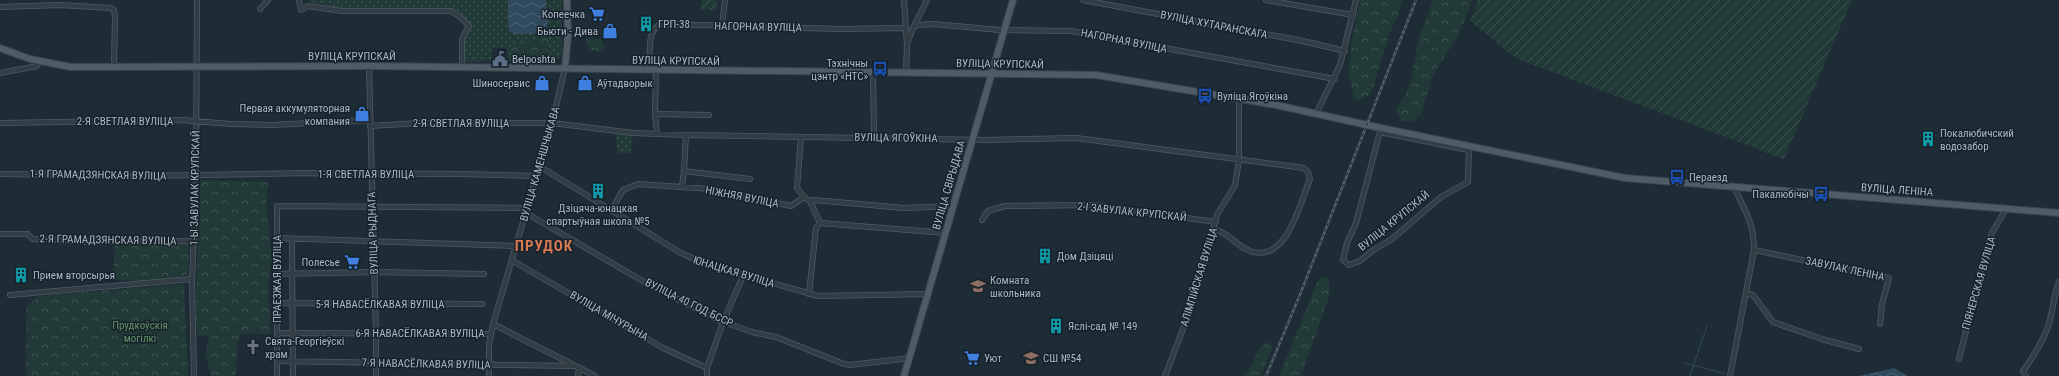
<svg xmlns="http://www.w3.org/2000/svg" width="2059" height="376" viewBox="0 0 2059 376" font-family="'Roboto Condensed',sans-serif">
<defs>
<pattern id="grass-dots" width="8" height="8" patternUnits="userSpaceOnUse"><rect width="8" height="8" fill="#213937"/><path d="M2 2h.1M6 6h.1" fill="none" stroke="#3f5452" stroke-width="1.8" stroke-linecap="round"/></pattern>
<pattern id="forest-crowns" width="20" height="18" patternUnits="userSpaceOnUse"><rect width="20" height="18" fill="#213937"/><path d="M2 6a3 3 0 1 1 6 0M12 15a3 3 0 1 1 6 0" fill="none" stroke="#3f5452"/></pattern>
<pattern id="garden-furrows" width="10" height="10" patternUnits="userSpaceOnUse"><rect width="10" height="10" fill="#213937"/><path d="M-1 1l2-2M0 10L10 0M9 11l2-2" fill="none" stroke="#3f5452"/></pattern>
<pattern id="water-waves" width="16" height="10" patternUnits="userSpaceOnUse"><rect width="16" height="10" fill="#304a5d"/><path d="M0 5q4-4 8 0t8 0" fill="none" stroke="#4b6273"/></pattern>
</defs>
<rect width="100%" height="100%" fill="#1e2c35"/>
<path fill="url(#grass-dots)" d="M 309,0 L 562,0 L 562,56 L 560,58 L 554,60 L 552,58 L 542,57 L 541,56 L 523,61 L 507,61 L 507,48 L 492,48 L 492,61 L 466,62 L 464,61 L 461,42 L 468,26 L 448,10 L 343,8 L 309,2 Z
M 615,132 L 632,134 L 631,153 L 618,153 Z"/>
<path fill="url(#forest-crowns)" d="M 1360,0 L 1403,0 L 1397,18 L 1390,32 L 1374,86 L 1369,95 L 1358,101 L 1354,98 L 1349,77 L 1351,44 Z
M 1433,0 L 1472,0 L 1460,33 L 1433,75 L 1421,115 L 1412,121 L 1402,121 L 1399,117 L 1396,110 L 1406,93 L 1411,79 L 1419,37 Z
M 547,37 L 550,42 L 548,47 L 542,50 L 546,50 L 546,53 L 542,53 L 542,50 C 534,54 509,72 511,50 L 515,45 L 526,44 L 537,38 Z
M 586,38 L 601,39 L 605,48 L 598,52 L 590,50 L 587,44 Z
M 200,180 L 268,182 L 266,202 L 272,260 L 268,284 L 271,334 L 240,334 L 237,348 L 236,376 L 211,376 L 206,357 L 208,336 L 197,335 L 195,323 Z
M 163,243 L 187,243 L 189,246 L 188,274 C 165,284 135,280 110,280 L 113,273 L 115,246 Z
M 1321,277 L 1325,277 L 1329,281 L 1330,294 L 1301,376 L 1279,376 L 1318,280 Z
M 184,284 L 188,376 L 26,376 L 26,307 L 39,296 Z
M 1268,342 L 1271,344 L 1272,349 L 1261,376 L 1243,376 C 1254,366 1254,351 1268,342 Z"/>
<path fill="url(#garden-furrows)" d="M 701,0 L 717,0 L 717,10 L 701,10 Z
M 1478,0 L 1852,0 L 1784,159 L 1517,59 L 1470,21 Z"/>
<path fill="url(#water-waves)" d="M 508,0 L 546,0 C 546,7 550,19 547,26 C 542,35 518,36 510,32 L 508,26 Z
M 1894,368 L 1908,376 L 1858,376 Z"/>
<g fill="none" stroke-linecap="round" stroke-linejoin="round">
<path stroke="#304a5d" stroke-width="1" d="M 1685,363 L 1726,374
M 1690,376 L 1707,326"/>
<defs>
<path id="minor" d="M 299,0 L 301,10 L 308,6 L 342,11 L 451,11 L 459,16 L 469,26 L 462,39 L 462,68
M 904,0 L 907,45 L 906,73
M 1083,0 L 1303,41 L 1345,51
M 1266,0 L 1353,15
M 0,7 L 60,5 L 111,8 L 114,10 L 115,16 L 114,68
M 260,9 L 268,0
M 722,26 L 725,0
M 913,28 L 917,25 L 933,24 L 1000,30 L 1071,31 L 1335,79
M 907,44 L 913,28 L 927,0
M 369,66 L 376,333 L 376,376
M 650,70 C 651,56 645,31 661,24 L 842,29 L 906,28
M 656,70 L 655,114 L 709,115
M 0,73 L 37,66 L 39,62
M 873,73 L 874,138
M 655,114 L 657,133
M 1316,114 L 1340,65 L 1356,0
M 0,123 L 182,120 L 230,124 L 272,125 L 370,120
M 370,126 L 419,123 L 552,123 L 633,133 L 686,135 L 985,140 L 1076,138 L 1304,168 L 1308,172 L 1310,179 C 1300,203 1287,264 1250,251 C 1236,246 1228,232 1214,229
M 1381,128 L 1356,223 L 1347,243 L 1343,260 L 1349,265 L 1360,261 L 1372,251 L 1392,239 L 1441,197 L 1468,182 L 1469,146
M 1380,132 L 1468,150
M 686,135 L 684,171 L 750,179
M 801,137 L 797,188 L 804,197
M 539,166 L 681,253 L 706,264 L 818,296 L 929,294
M 0,174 L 143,176 L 309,173 L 460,174 L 537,176
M 682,186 L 684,171
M 810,201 L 814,200 L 904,208 L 954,206
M 611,211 L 623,190 L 638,184 L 711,189 L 791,206 L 804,197 L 810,201 L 820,223 L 946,233
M 526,213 L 653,287 L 723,322 L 752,332 L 776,337 L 844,364 L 850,365 L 910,358
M 982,220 L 988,211 L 1005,206 L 1093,205 L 1216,222
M 0,234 L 28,234 L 32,239 L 94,242 L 194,241
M 277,238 L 516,246
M 292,239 L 293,376
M 1754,250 L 1889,278 L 1882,304 L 1880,324
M 513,261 L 663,348 L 707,368
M 276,274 L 375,272 L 484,274
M 1746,293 L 1753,295 L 1773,322 L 1822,339 L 1859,349
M 809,294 L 816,228 L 820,223
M 10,295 L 192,279
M 277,303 L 482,304
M 493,324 L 595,376
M 277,333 L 491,334
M 1959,359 L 1987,248 L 1992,233 L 2006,209
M 277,361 L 575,366
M 194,376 L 192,283 L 196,175 L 197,0
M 277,376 L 277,206 L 528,208
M 489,376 L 489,345 L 493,324 L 552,123 L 565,68
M 578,376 L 579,367
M 707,376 L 707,368 L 723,322 L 743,276
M 1165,376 L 1193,303 L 1217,215 L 1235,185 L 1239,161 L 1239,99
M 1730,376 L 1754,250 C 1754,223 1745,211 1734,187
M 2026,376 L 2023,371 C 2033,357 2042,343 2048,327 C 2053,312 2053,297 2059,282"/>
<path id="major" d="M 0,48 L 30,59 L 71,67 L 369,66 L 1096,75 L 1276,105 L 1381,128 L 1625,178 L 2059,213
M 565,68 L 568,36 L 567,0
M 904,376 L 1013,0"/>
</defs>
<use href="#minor" stroke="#4f5b64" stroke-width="6"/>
<use href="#major" stroke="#3b464f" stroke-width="8"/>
<use href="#minor" stroke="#323d46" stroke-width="4.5"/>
<use href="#major" stroke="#4f5c66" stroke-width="6"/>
<defs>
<path id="rail" d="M 1266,376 L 1301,292 L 1416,0"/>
</defs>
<use href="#rail" stroke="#53626d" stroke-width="2.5"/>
<use href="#rail" stroke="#17222a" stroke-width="1" stroke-dasharray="3" stroke-linecap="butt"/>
</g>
<defs>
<symbol id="supermarket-bare" viewBox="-9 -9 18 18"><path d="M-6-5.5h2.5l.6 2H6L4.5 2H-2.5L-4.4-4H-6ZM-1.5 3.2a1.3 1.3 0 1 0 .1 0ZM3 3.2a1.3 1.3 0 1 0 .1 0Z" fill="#3f7fe0" stroke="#17222a" stroke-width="2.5" paint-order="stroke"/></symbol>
<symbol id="building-bare" viewBox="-9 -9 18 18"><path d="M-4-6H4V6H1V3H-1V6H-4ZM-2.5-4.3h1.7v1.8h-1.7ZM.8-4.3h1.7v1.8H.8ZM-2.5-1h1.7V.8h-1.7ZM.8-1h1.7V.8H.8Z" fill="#0f9aa8" stroke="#17222a" stroke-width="2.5" paint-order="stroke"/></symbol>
<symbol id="shop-bare" viewBox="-9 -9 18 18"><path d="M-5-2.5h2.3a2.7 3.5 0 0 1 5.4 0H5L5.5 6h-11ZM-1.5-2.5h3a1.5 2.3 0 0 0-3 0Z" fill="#3f7fe0" stroke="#17222a" stroke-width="2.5" paint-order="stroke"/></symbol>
<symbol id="civic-bare" viewBox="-9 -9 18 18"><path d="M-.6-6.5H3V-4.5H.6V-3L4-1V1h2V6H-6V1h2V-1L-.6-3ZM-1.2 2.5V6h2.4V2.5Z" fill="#5c6f8a" stroke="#17222a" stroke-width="2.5" paint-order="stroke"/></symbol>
<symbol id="bus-bare" viewBox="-9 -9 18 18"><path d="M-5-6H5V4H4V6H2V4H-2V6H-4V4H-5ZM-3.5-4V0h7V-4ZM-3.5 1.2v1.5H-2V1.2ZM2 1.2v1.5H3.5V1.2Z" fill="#1a4fb4" stroke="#17222a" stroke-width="2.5" paint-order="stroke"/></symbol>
<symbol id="school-bare" viewBox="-9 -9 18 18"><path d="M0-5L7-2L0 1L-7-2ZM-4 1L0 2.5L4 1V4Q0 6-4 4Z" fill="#8d6e63" stroke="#17222a" stroke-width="2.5" paint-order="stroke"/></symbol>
<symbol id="church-bare" viewBox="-9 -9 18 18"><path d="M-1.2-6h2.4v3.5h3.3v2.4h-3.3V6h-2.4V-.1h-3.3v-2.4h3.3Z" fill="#6b7280" stroke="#17222a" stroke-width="2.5" paint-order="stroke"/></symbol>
</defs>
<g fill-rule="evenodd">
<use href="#supermarket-bare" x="586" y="3" width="22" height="22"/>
<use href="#building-bare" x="635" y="13" width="22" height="22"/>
<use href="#shop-bare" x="599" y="20" width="22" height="22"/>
<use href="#civic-bare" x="489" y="48" width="22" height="22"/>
<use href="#bus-bare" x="869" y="58" width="22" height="22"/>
<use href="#shop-bare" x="531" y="72" width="22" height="22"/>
<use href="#shop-bare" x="574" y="72" width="22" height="22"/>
<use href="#bus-bare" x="1194" y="85" width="22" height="22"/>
<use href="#shop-bare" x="351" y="103" width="22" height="22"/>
<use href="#building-bare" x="1917" y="128" width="22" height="22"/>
<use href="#bus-bare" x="1666" y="166" width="22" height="22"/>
<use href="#building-bare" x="587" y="180" width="22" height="22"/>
<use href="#bus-bare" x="1810" y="183" width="22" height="22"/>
<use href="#building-bare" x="1034" y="245" width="22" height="22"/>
<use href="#supermarket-bare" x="341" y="251" width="22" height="22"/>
<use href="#building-bare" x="10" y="264" width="22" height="22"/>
<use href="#school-bare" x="967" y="275" width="22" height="22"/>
<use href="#building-bare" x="1045" y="315" width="22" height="22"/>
<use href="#church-bare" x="242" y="336" width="22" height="22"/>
<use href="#supermarket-bare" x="961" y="347" width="22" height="22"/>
<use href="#school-bare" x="1020" y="347" width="22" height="22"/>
</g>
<g text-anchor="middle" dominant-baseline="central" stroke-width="3" stroke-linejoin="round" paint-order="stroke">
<g font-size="11" fill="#abb8c4" stroke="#17222a" text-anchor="start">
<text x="585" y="14" text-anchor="end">Копеечка</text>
<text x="658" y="24">ГРП-38</text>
<text x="598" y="31" text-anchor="end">Бьюти - Дива</text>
<text x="512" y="59">Belposhta</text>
<text x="868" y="63" text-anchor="end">Тэхнічны<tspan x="868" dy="13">цэнтр «НТС»</tspan></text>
<text x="530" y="83" text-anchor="end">Шиносервис</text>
<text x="597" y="83">Аўтадворык</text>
<text x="1217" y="96">Вуліца Ягоўкіна</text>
<text x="350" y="108" text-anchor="end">Первая аккумуляторная<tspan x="350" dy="13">компания</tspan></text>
<text x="1940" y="133">Покалюбичский<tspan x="1940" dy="13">водозабор</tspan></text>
<text x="1689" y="177">Пераезд</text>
<text x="1809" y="194" text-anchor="end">Пакалюбічы</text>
<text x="598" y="208" text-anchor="middle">Дзіцяча-юнацкая<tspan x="598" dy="13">спартыўная школа №5</tspan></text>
<text x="1057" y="256">Дом Дзіцяці</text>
<text x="340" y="262" text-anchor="end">Полесье</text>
<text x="33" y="275">Прием вторсырья</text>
<text x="990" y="280">Комната<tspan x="990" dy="13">школьника</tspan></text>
<text x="1068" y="326">Яслі-сад № 149</text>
<text x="265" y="341">Свята-Георгіеўскі<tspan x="265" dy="13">храм</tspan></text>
<text x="984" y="358">Уют</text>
<text x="1043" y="358">СШ №54</text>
</g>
<g font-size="11" fill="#abb8c4" stroke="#17222a">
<text transform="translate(1214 25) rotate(11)">ВУЛІЦА ХУТАРАНСКАГА</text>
<text transform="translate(758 27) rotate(1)">НАГОРНАЯ ВУЛІЦА</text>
<text transform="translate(1124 41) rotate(11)">НАГОРНАЯ ВУЛІЦА</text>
<text x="352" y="56">ВУЛІЦА КРУПСКАЙ</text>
<text transform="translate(676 61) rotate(1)">ВУЛІЦА КРУПСКАЙ</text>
<text transform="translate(1000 64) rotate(1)">ВУЛІЦА КРУПСКАЙ</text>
<text x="125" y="121">2-Я СВЕТЛАЯ ВУЛІЦА</text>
<text x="461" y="123">2-Я СВЕТЛАЯ ВУЛІЦА</text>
<text transform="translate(896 138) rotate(1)">ВУЛІЦА ЯГОЎКІНА</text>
<text transform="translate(540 164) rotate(-74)">ВУЛІЦА КАМЕНШЧЫКАВА</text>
<text x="366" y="174">1-Я СВЕТЛАЯ ВУЛІЦА</text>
<text transform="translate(98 175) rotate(1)">1-Я ГРАМАДЗЯНСКАЯ ВУЛІЦА</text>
<text transform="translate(949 185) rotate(-74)">ВУЛІЦА СВІРЫДАВА</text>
<text transform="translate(195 188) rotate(-89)">1-Ы ЗАВУЛАК КРУПСКАЙ</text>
<text transform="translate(1897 190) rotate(4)">ВУЛІЦА ЛЕНІНА</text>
<text transform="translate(742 197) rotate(11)">НІЖНЯЯ ВУЛІЦА</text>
<text transform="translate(1132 212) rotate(6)">2-І ЗАВУЛАК КРУПСКАЙ</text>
<text transform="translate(1394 221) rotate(-39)">ВУЛІЦА КРУПСКАЙ</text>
<text transform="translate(373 233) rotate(-92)">ВУЛІЦА РЫДНАГА</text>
<text transform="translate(108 240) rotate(1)">2-Я ГРАМАДЗЯНСКАЯ ВУЛІЦА</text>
<text transform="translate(1845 269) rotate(12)">ЗАВУЛАК ЛЕНІНА</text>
<text transform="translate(734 272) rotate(17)">ЮНАЦКАЯ ВУЛІЦА</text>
<text transform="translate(1199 277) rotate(-73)">АЛІМПІЙСКАЯ ВУЛІЦА</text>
<text transform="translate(277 279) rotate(-90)">ПРАЕЗЖАЯ ВУЛІЦА</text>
<text transform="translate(1979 283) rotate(-74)">ПІЯНЕРСКАЯ ВУЛІЦА</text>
<text transform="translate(689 303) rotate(26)">ВУЛІЦА 40 ГОД БССР</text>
<text x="380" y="304">5-Я НАВАСЁЛКАВАЯ ВУЛІЦА</text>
<text transform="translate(609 316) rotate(30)">ВУЛІЦА МІЧУРЫНА</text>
<text x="420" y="333">6-Я НАВАСЁЛКАВАЯ ВУЛІЦА</text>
<text transform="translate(426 364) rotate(1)">7-Я НАВАСЁЛКАВАЯ ВУЛІЦА</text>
</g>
<g font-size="11" fill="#639467" stroke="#17222a">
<text x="140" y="325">Прудкоўскія<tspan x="140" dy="13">могілкі</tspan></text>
</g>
<g font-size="15" font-weight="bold" letter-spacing="1" fill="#d57955" stroke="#17222a">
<text x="544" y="246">ПРУДОК</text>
</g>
</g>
</svg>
